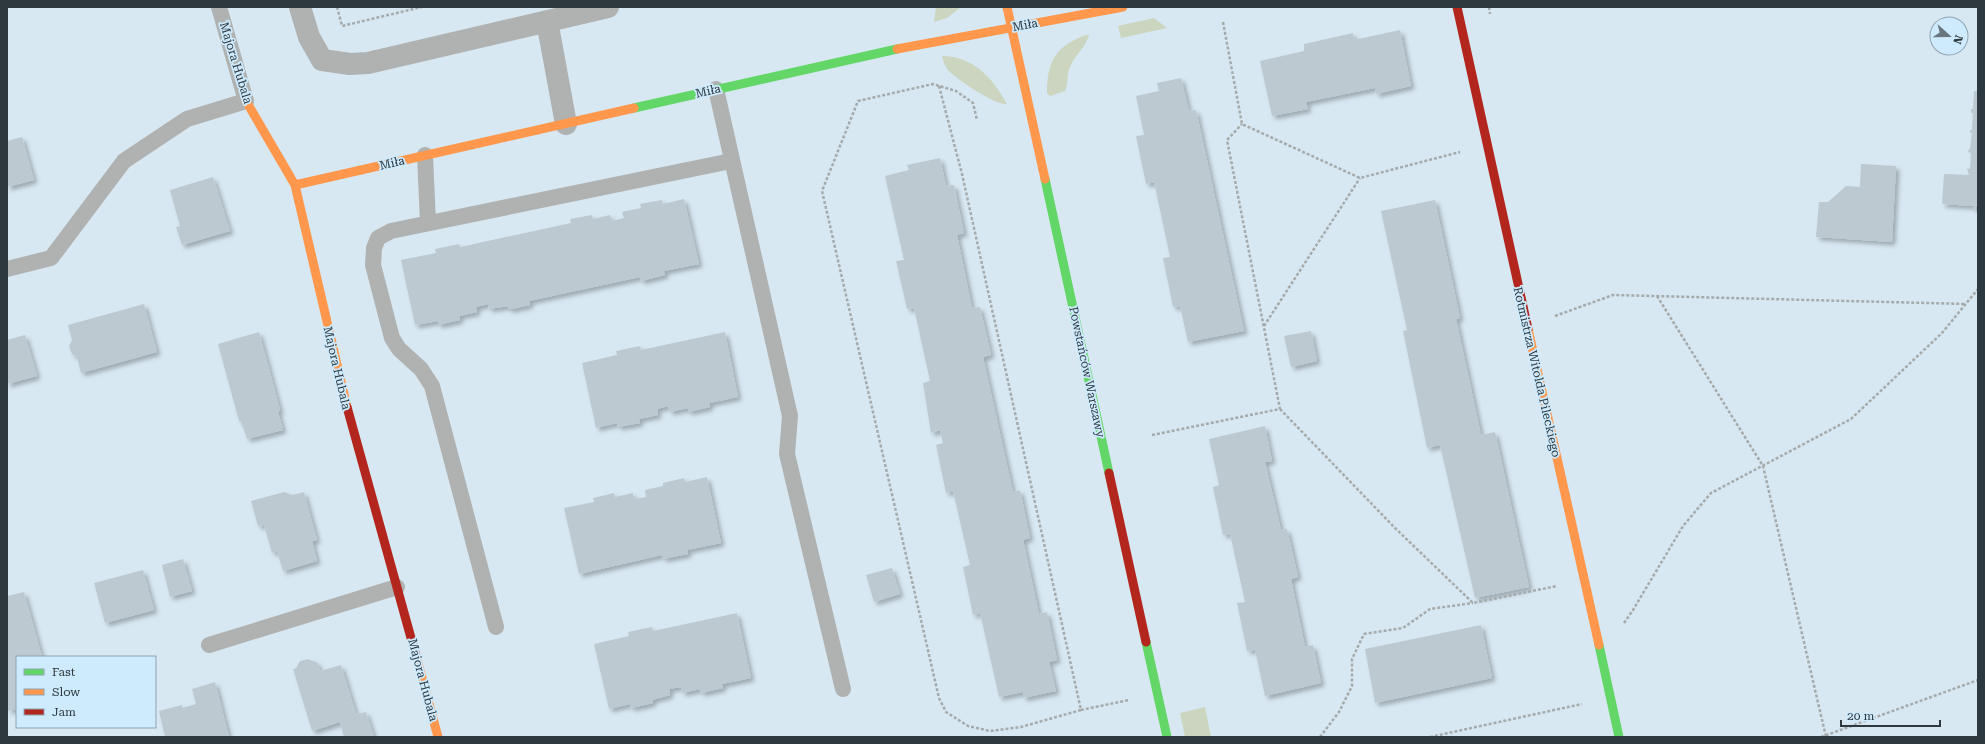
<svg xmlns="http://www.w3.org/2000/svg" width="1985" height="744" viewBox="0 0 1985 744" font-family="'Roboto Serif',serif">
<defs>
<filter id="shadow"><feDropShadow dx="3.5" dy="3.5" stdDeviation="2" flood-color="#0004"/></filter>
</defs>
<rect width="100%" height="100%" fill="#d8e8f2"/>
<path fill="#cbd5c0" d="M 936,7 L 961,7 L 947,18 L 934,22 Z
M 1154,18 L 1167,28 L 1121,38 L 1118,26 Z
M 1089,34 C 1087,47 1075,54 1070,67 C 1066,75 1069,83 1065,91 L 1050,96 L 1047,93 C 1047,59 1057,45 1089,34 Z
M 942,56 C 973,56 993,78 1007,104 C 996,106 956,79 948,70 C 945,66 943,62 942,56 Z
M 1205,707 L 1211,737 L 1185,737 L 1180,713 Z"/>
<path fill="#bdc9d1" filter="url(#shadow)" d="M 1400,30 L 1411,86 L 1376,94 L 1375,88 L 1306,102 L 1308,109 L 1272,116 L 1260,61 L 1304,51 L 1304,44 L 1353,33 L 1354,40 Z
M 1181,78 L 1189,111 L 1196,110 L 1244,331 L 1188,342 L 1180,306 L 1173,307 L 1163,258 L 1170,257 L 1154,182 L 1146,184 L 1136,136 L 1144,135 L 1136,96 L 1159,91 L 1157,83 Z
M 1974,91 L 1978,91 L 1978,207 L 1976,207 L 1975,210 L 1973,209 L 1973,206 L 1942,204 L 1944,174 L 1969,175 L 1967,168 L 1970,169 L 1971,153 L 1968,152 L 1969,149 L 1970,149 L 1972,133 L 1970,133 L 1970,130 L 1972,130 L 1973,113 L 1971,113 L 1971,109 L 1973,109 Z
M 22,137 L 34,180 L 7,187 L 7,141 Z
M 940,158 L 946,186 L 954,185 L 964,233 L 957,235 L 972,308 L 980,307 L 991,355 L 983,357 L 1013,492 L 1020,490 L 1030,538 L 1023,540 L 1039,614 L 1047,612 L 1057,660 L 1049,662 L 1056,691 L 1023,698 L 1023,692 L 999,697 L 980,613 L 973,615 L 963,567 L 970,565 L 953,491 L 946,493 L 936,445 L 943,443 L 940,430 L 931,433 L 923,383 L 930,381 L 914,308 L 907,309 L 896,261 L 904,260 L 885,176 L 909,170 L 907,165 Z
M 1861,164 L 1896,166 L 1892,242 L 1816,237 L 1819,202 L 1828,202 L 1846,186 L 1860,187 Z
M 213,177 L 230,231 L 182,245 L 176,227 L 180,226 L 170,190 Z
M 684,199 L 699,264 L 664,271 L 665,275 L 641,281 L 640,277 L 529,301 L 530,305 L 512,309 L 508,309 L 508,306 L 489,309 L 488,304 L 476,307 L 477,312 L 459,316 L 460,320 L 438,325 L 438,321 L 415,325 L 401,260 L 436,253 L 435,249 L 459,244 L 460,247 L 571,223 L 570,219 L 592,215 L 593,219 L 610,215 L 612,221 L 624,218 L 622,212 L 641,208 L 640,204 L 662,200 L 663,204 Z
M 1435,200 L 1460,318 L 1456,319 L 1481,435 L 1495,432 L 1529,587 L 1475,598 L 1440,445 L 1427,448 L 1403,331 L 1407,330 L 1381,211 Z
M 144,304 L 157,352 L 81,373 L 77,357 L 72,354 L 69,346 L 72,340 L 68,325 Z
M 1311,331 L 1317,361 L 1291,367 L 1284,336 Z
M 259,332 L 280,410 L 278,412 L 283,430 L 247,439 L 241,421 L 239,421 L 218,344 Z
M 725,332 L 738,397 L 709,403 L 710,407 L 688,412 L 688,408 L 670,412 L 668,406 L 657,409 L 658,415 L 639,419 L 640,423 L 618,427 L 617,423 L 596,428 L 582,363 L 617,355 L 616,351 L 640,346 L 641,350 Z
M 25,335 L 37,376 L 7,384 L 7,340 Z
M 1265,426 L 1272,461 L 1265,462 L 1281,530 L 1287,529 L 1298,577 L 1291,579 L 1305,647 L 1313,645 L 1321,683 L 1265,696 L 1255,650 L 1247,651 L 1237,603 L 1245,602 L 1230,534 L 1223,535 L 1213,487 L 1219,485 L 1209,439 Z
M 707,477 L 721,543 L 687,550 L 688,554 L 663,559 L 662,555 L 579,574 L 564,508 L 594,502 L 593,498 L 614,493 L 615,497 L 633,493 L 634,499 L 646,497 L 645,490 L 663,486 L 663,483 L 684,478 L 685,482 Z
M 284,492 L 292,495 L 304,492 L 317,540 L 312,541 L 317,561 L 283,571 L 277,551 L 272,553 L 264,525 L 258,526 L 251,501 Z
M 183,559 L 192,591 L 170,597 L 162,565 Z
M 892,568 L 900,594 L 874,602 L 866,575 Z
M 143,570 L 154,610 L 105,623 L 94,583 Z
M 24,592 L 42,657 L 17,657 L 17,709 L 8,711 L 7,596 Z
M 737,613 L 751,678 L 722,684 L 723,688 L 701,693 L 700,689 L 682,693 L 681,687 L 669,689 L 670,695 L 652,700 L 653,703 L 631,708 L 630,704 L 609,709 L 594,644 L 629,636 L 628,632 L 652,627 L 653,631 Z
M 1481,625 L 1492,678 L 1375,703 L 1365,649 Z
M 308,659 L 315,662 L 317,662 L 320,671 L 341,665 L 356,714 L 366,712 L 374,737 L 344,737 L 340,722 L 312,731 L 293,669 L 296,668 L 300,661 Z
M 215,682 L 229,737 L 165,737 L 159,711 L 182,705 L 182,708 L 196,704 L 192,689 Z"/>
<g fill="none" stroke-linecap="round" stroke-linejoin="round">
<path stroke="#a5aaab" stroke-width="2.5" stroke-dasharray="3 2" stroke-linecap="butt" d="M 337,7 L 342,26 L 422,7
M 1489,7 L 1490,14
M 1223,22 L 1242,124 L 1360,178 L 1460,152
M 939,86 L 962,174 L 1081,710 L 1021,727 L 990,731 L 968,726 L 946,712 L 939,698 L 822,191 L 858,101 L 933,84 L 956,91 L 973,103 L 977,120
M 1657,296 L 1763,466 L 1826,737
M 1555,316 L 1613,295 L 1966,304
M 1264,326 L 1360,178
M 1280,409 L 1395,528 L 1473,603 L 1557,586
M 1152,435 L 1280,409 L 1227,140 L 1242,124
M 1624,623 L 1633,610 L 1683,526 L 1711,493 L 1851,419 L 1942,333 L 1978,289
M 1081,710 L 1129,700
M 1320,737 L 1339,712 L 1352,686 L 1352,659 L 1364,634 L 1403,628 L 1430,609 L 1473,603
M 1430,737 L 1582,704
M 1821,737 L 1978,680"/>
<path stroke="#afb2b0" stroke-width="16" d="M 716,89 L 790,416 L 787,454 L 843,689
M 425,155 L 428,223
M 7,269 L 51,258 L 124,161 L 187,119 L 246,101 L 219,7
M 496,627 L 432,386 L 421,369 L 399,349 L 392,338 L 373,265 L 374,248 L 378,238 L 391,231 L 731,161
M 209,645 L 397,587"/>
<path stroke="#afb2b0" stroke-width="22" d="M 300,7 L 309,37 L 322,60 L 350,64 L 368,63 L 608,7
M 547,21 L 566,124"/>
<path stroke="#63d668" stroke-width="9" d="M 634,108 L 897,49
M 1045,179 L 1109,473
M 1146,642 L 1167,737
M 1599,645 L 1619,737"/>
<path stroke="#ff974d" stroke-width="9" d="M 1007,7 L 1045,179
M 897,49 L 1123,7
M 246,101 L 295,185 L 347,407
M 295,185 L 634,108
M 1528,329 L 1599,645
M 416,656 L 438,737"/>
<path stroke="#b3261e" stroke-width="9" d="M 1457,7 L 1528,329
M 347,407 L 416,656
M 1109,473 L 1146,642"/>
</g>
<g text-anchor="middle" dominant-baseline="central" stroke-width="3.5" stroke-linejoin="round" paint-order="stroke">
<g font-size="12" fill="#2d383f" stroke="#ceebfd">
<text transform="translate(1025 25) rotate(-11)">Miła</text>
<text transform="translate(236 63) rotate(73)">Majora Hubala</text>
<text transform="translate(708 91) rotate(-13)">Miła</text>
<text transform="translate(392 163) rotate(-13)">Miła</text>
<text transform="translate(337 368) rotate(77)">Majora Hubala</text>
<text transform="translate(1087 372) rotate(78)">Powstańców Warszawy</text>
<text transform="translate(1537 372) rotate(77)">Rotmistrza Witolda Pileckiego</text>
<text transform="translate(423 680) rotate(75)">Majora Hubala</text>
</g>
</g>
<rect width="1985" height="744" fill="none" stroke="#2d383f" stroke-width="16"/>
<rect x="16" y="656" width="140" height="72" fill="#ceebfd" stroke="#8ea3b1"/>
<rect x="24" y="669" width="20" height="6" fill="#63d668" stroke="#8ea3b1"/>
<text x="52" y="676" font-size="12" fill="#2d383f">Fast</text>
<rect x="24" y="689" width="20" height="6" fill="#ff974d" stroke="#8ea3b1"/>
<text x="52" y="696" font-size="12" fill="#2d383f">Slow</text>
<rect x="24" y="709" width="20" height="6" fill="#b3261e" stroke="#8ea3b1"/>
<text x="52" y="716" font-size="12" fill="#2d383f">Jam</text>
<g transform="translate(1949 36) rotate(111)"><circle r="19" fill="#ceebfd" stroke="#8ea3b1"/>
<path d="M0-3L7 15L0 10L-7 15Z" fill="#69767e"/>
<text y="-6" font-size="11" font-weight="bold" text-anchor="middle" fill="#2d383f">N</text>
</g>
<path d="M1841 720v6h99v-6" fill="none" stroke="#2d383f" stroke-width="2"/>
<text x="1847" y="720" font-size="12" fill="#2d383f" stroke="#ceebfd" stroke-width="3" paint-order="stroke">20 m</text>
</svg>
